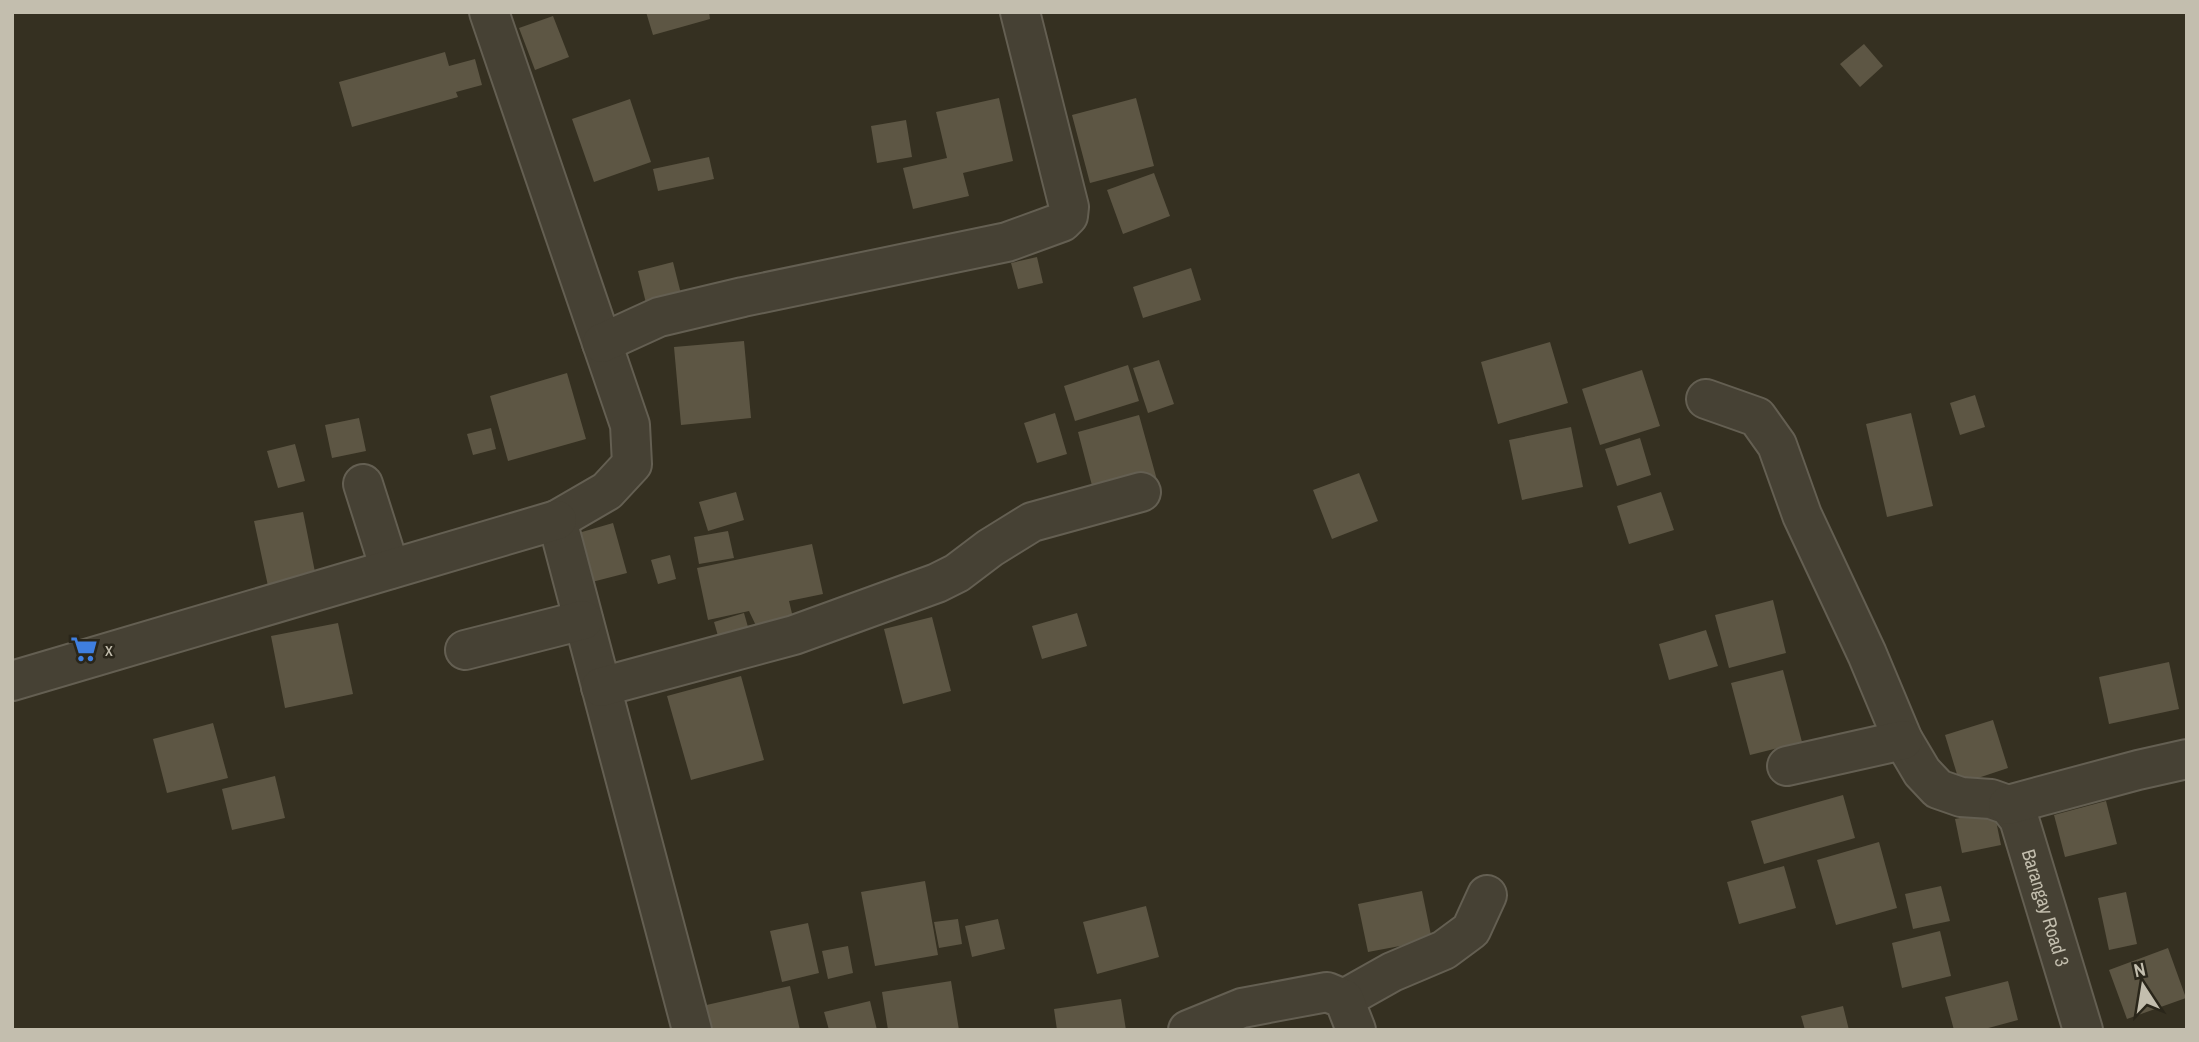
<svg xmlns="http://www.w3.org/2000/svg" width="2199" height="1042" viewBox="0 0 2199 1042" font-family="'Archivo Narrow',sans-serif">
<rect width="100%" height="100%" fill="#353021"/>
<path fill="#5d5644" d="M 646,12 L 709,12 L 710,19 L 653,35 Z
M 553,16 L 569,57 L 535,70 L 519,28 Z
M 1864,44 L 1883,66 L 1860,87 L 1840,64 Z
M 445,52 L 449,66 L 475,59 L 482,85 L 456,92 L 458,97 L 352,127 L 339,82 Z
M 999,98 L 1013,161 L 963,173 L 969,196 L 913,209 L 903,168 L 947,158 L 936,112 Z
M 1136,98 L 1154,166 L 1090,183 L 1072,115 Z
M 630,99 L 651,162 L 594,182 L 572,119 Z
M 906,120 L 912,157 L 877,163 L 871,126 Z
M 709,157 L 714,179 L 658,191 L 653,169 Z
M 1154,173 L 1170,216 L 1123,234 L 1107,190 Z
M 1037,257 L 1043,283 L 1018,289 L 1011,263 Z
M 673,262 L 681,294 L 646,303 L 638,271 Z
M 1191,268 L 1201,300 L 1143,318 L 1133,287 Z
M 744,341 L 751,418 L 681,425 L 674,347 Z
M 1550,342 L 1568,403 L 1498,424 L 1481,362 Z
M 1159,360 L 1174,404 L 1148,413 L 1133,368 Z
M 1128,365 L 1139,401 L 1075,421 L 1064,386 Z
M 1642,370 L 1660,426 L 1600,445 L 1582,389 Z
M 567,373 L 586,439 L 508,461 L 490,396 Z
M 1975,395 L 1985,427 L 1960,435 L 1950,403 Z
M 1055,413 L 1067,454 L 1037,463 L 1024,423 Z
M 1911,413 L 1933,506 L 1887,517 L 1866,424 Z
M 1139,415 L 1157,480 L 1095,497 L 1078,432 Z
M 359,418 L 366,451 L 332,458 L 325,425 Z
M 1571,427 L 1583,487 L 1522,500 L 1509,440 Z
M 491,428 L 496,449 L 473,455 L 467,434 Z
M 1640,438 L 1651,475 L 1617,486 L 1605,449 Z
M 295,444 L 305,481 L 278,488 L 267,451 Z
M 1359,473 L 1378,521 L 1332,539 L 1313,490 Z
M 736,492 L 744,520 L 708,531 L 699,502 Z
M 1661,492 L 1674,530 L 1629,544 L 1617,506 Z
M 303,512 L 316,577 L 268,586 L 254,521 Z
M 613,523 L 627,573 L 588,583 L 575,534 Z
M 728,531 L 734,558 L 699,564 L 694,537 Z
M 812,544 L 823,594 L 789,601 L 795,626 L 760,634 L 749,611 L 708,620 L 697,568 Z
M 670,555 L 676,579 L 658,584 L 651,560 Z
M 1773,600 L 1786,653 L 1729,668 L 1715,615 Z
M 744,613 L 752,641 L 722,650 L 714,622 Z
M 1077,613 L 1087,646 L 1042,659 L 1032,626 Z
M 932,617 L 951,691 L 903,704 L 884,629 Z
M 338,623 L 353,694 L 285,708 L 271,636 Z
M 1706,630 L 1718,666 L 1669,680 L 1659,644 Z
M 2169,662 L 2179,709 L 2109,724 L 2099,677 Z
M 1783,670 L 1802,742 L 1750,755 L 1731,683 Z
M 741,676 L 764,760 L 691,780 L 667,696 Z
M 1993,720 L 2008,768 L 1960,784 L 1945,735 Z
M 213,723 L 228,778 L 167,793 L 153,739 Z
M 275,776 L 285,818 L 232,830 L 222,789 Z
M 1843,795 L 1855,838 L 1764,864 L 1751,821 Z
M 2106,801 L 2117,844 L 2065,857 L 2054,815 Z
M 1994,811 L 2001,845 L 1962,853 L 1955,819 Z
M 1879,842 L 1897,908 L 1836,925 L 1817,860 Z
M 1784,866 L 1796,908 L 1739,924 L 1727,882 Z
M 925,881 L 938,955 L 875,966 L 861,892 Z
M 1941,886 L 1950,921 L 1913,929 L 1905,894 Z
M 1422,891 L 1432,940 L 1368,952 L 1358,904 Z
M 2126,892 L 2137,944 L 2109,950 L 2098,898 Z
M 1146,906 L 1159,957 L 1097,974 L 1083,922 Z
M 958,919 L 962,944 L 939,948 L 934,922 Z
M 998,919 L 1005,949 L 972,957 L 965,926 Z
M 808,923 L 819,973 L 782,982 L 770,931 Z
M 1940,931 L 1951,976 L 1902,988 L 1892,943 Z
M 848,946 L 853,973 L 828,979 L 822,951 Z
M 2168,948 L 2186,998 L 2127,1019 L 2109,970 Z
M 951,981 L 959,1030 L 888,1030 L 882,992 Z
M 2008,981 L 2018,1020 L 1981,1030 L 1954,1030 L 1945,997 Z
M 790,986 L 800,1030 L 707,1030 L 702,1006 Z
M 1121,999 L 1126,1030 L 1057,1030 L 1054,1009 Z
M 870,1001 L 877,1030 L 829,1030 L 824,1012 Z
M 1843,1006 L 1849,1030 L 1805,1030 L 1801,1016 Z"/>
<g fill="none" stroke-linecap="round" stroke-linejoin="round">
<defs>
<g id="minor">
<path d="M 489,12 L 630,425 L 632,464 L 607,491 L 557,520 L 692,1030"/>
<path d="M 602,343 L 659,317 L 743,297 L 1007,242 L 1062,222 L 1068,216 L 1069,207 L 1020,12"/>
<path id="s1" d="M 1706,399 L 1757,417 L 1777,445 L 1802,515 L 1867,654 L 1903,740 L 1922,772 L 1938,789 L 1961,797 L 1991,799 L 2008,805 L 2019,819 L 2083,1030"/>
<path d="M 363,484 L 390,569"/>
<path d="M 465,650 L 583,620"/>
<path d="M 12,681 L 557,520"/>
<path d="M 601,687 L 794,635 L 937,583 L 957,573 L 990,548 L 1032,522 L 1141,492"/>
<path d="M 1787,766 L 1903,740"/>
<path d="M 2008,805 L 2138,770 L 2187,759"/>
<path d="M 1344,999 L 1392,972 L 1444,950 L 1471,930 L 1487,895"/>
<path d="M 1188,1030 L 1242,1008 L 1327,992 L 1344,999 L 1356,1030"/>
</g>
</defs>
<use href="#minor" stroke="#645f52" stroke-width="42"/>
<use href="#minor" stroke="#464134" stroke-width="38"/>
</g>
<defs>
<symbol id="supermarket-bare" viewBox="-9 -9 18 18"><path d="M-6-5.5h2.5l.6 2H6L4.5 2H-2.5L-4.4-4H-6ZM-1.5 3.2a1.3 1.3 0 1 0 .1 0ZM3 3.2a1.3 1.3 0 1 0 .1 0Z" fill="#3f7fe0" stroke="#2a261a" stroke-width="2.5" paint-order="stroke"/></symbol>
</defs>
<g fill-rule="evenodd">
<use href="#supermarket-bare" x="65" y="630" width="38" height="38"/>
</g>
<g text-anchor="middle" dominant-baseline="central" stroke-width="5" stroke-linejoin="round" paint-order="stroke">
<g font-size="19" fill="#c3beae" stroke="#2a261a" text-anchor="start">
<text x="105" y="649">x</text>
</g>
<g font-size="19" fill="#c3beae" stroke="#2a261a">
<text stroke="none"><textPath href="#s1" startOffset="653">Barangay Road 3</textPath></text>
</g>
</g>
<rect width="2199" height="1042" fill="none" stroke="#c3beae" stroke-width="28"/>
<g transform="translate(2143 986) rotate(348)" stroke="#2a261a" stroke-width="5" paint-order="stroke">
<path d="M0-5L12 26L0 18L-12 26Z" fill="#c3beae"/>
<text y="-10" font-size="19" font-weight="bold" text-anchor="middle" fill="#c3beae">N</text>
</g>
</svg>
